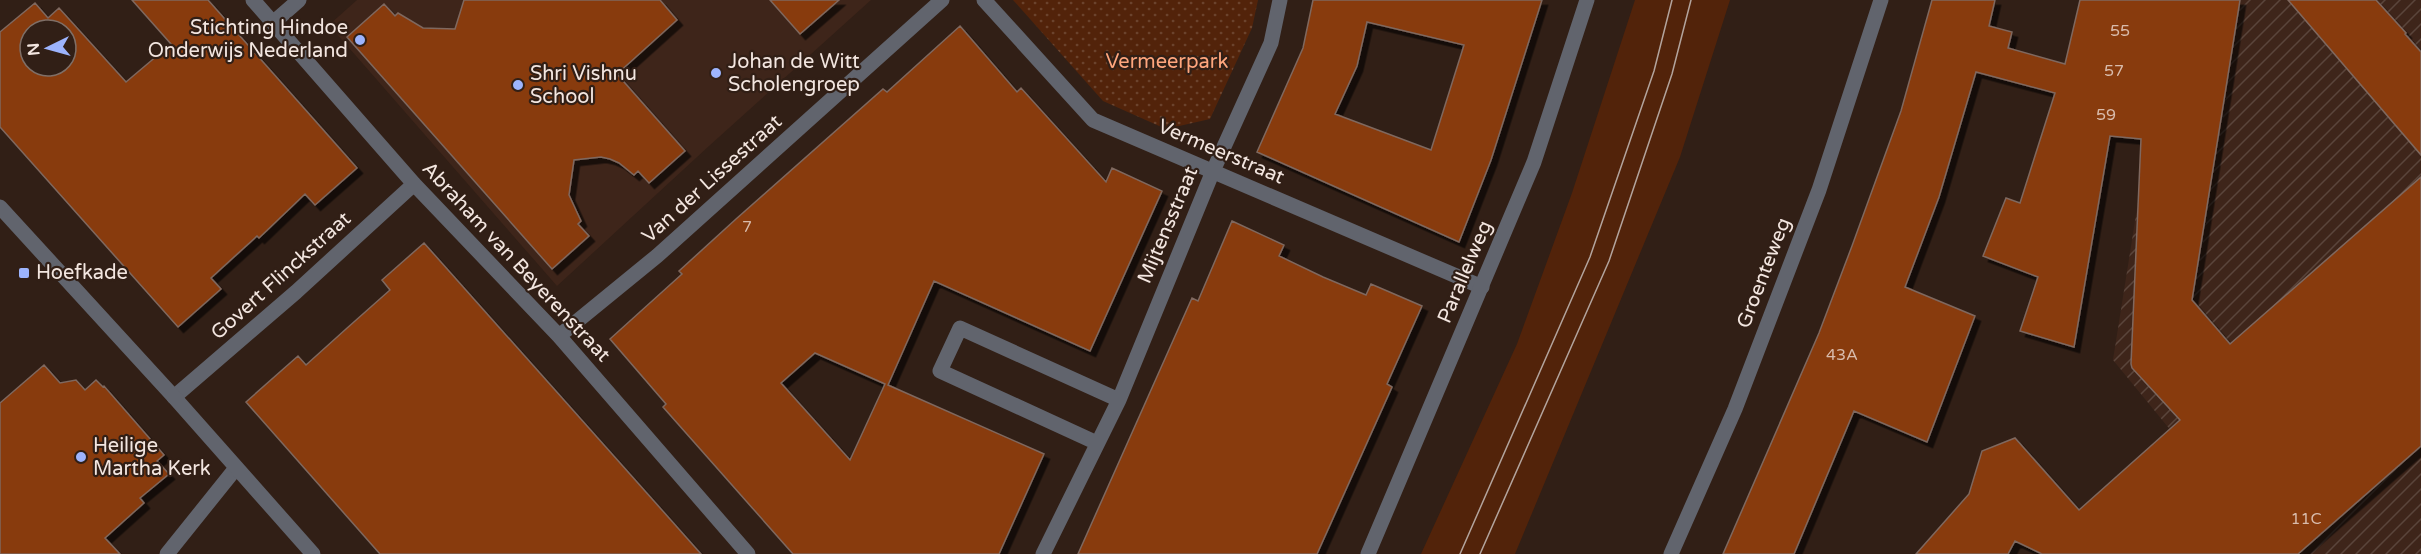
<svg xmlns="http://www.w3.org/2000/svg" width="2421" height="554" viewBox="0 0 2421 554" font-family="'Varela Round',sans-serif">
<defs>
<pattern id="industrial-furrows" width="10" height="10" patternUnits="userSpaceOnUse" patternTransform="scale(1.5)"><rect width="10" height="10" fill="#3e251a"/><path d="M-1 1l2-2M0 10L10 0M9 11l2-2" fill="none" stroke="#5a453b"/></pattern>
<pattern id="park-dots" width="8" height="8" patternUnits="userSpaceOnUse" patternTransform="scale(1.5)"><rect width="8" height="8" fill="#52230a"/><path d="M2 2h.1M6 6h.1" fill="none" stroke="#6b432d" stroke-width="1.8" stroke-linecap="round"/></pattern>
<filter id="shadow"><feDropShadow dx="5.5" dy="5.5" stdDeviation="0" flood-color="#0009"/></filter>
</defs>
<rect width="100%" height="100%" fill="#311f16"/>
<path fill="#3e251a" d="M 357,0 L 871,0 L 709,146 L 557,286 L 329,25 Z"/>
<path fill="url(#industrial-furrows)" d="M 2170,0 L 2421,0 L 2421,554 L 2272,554 L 2113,360 Z"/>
<path fill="#52230a" d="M 1635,0 L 1730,0 L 1680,157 L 1515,554 L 1421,554 L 1517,344 L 1572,193 Z"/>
<path fill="url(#park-dots)" d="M 1013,0 L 1258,0 L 1252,28 L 1210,119 L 1166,129 L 1103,101 Z"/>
<path fill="#883a0d" stroke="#7f685e" stroke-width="1.5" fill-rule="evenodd" filter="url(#shadow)" d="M 132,0 L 208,0 L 357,168 L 315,205 L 305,194 L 259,238 L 257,236 L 211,278 L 221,289 L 178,327 L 0,127 L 0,32 L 35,3 L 48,18 L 59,8 L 126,82 L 171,44 ZM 30,30 L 66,30 L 66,66 L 30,66 Z
M 464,0 L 660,0 L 677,20 L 617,74 L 685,151 L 649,183 L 638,171 L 634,175 L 619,163 L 610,159 L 601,157 L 574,160 L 569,195 L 581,221 L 578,224 L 589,236 L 552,269 L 347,37 L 384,4 L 395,16 L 398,13 L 423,28 L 455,29 Z
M 770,0 L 839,0 L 800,34 Z
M 1313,0 L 1542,0 L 1491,160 L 1459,242 L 1257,152 L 1303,48 ZM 1367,22 L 1464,45 L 1431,150 L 1335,114 L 1357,66 Z
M 1932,0 L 1995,0 L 1989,26 L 2012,32 L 2008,48 L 2065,64 L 2080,0 L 2240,0 L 2192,300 L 2230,344 L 2421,177 L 2421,446 L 2298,554 L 2042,554 L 2015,541 L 2008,554 L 1916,554 L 1969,494 L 1982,451 L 2015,438 L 2079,510 L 2180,420 L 2132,368 L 2131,364 L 2141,139 L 2110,136 L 2074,347 L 2020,331 L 2038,277 L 1983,256 L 2006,198 L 2020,203 L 2055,93 L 1976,72 L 1939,197 L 1905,287 L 1975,316 L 1927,442 L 1854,411 L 1794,554 L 1723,554 L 1819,333 L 1852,246 L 1901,111 Z
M 2288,0 L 2376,0 L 2406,33 L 2405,34 L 2421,52 L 2421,155 Z
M 960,26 L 1017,92 L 1021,88 L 1106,182 L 1112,168 L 1162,191 L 1090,351 L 934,281 L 888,385 L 1044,454 L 999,554 L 793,554 L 663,407 L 666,404 L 610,339 L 682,274 L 679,271 L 736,219 L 883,89 L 887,92 ZM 815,353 L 885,384 L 850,460 L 781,383 Z
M 1232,221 L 1284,245 L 1279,256 L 1323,277 L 1366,295 L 1371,284 L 1422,306 L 1387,384 L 1392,387 L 1317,554 L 1078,554 L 1192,298 L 1198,301 Z
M 424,243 L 653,500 L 701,554 L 380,554 L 246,402 L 298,356 L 306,365 L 346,329 L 390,290 L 382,280 Z
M 44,365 L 60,383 L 76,380 L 85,390 L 96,380 L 103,387 L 104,386 L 164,455 L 157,461 L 169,474 L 140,498 L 144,503 L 105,538 L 120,554 L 0,554 L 0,403 Z"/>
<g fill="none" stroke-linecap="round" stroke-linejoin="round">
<path stroke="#61646d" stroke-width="15" d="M 253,0 L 414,184 L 559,336 L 748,554
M 984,0 L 1093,120 L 1482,287
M 274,22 L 299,0
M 559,336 L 657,256 L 942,0
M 174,397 L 296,292 L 414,184
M 1097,443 L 940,371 L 960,328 L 1119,400
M 167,554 L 236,468
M 1043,554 L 1119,400 L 1213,171 L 1271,43 L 1280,0
M 1671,554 L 1735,409 L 1819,190 L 1881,0"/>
<path stroke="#61646d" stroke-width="15" d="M 0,207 L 174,397 L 313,554
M 1368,554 L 1534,162 L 1587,0"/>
<path stroke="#b3a49d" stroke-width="1.5" d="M 1460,554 L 1590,257 L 1654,71 L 1672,0
M 1480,554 L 1609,261 L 1672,74 L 1691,0"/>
</g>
<g fill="#9db4fd" stroke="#311f16" stroke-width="2">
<circle cx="360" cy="40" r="6"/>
<circle cx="716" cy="73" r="6"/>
<circle cx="518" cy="85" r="6"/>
<rect x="18" y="267" width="12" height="12" rx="3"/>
<circle cx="81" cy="457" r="6"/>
</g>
<g text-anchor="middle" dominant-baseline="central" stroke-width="4.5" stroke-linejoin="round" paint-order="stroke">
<g font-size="16" fill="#d8bbab">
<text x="2120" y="31">55</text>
<text x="2114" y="71">57</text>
<text x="2106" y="115">59</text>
<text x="747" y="227">7</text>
<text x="1842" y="355">43A</text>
<text x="2306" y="519">11C</text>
</g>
<g font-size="20" fill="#f3e6e0" stroke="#311f16" text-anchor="start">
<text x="348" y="28" text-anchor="end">Stichting Hindoe<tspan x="348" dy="23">Onderwijs Nederland</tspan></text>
<text x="728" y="62">Johan de Witt<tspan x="728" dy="23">Scholengroep</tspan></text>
<text x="530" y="74">Shri Vishnu<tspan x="530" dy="23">School</tspan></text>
<text x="36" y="273">Hoefkade</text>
<text x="93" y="446">Heilige<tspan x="93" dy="23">Martha Kerk</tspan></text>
</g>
<g font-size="20" fill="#ffa67d" stroke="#311f16">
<text x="1167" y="62">Vermeerpark</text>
</g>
<g font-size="20" fill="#f3e6e0" stroke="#311f16">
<text transform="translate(1221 152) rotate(23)">Vermeerstraat</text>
<text transform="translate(712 179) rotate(-42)">Van der Lissestraat</text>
<text transform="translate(1168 225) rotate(-67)">Mijtensstraat</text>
<text transform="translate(516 262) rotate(47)">Abraham van Beyerenstraat</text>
<text transform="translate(1465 272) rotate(-67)">Parallelweg</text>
<text transform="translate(1764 273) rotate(-69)">Groenteweg</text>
<text transform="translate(281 276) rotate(-42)">Govert Flinckstraat</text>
</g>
</g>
<g transform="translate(48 48) rotate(265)"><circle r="28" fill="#311f16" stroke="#7f6f67" stroke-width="1.5"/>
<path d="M0-4.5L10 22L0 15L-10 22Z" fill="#9db4fd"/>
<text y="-9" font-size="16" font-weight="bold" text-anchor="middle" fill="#f3e6e0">N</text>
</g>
</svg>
